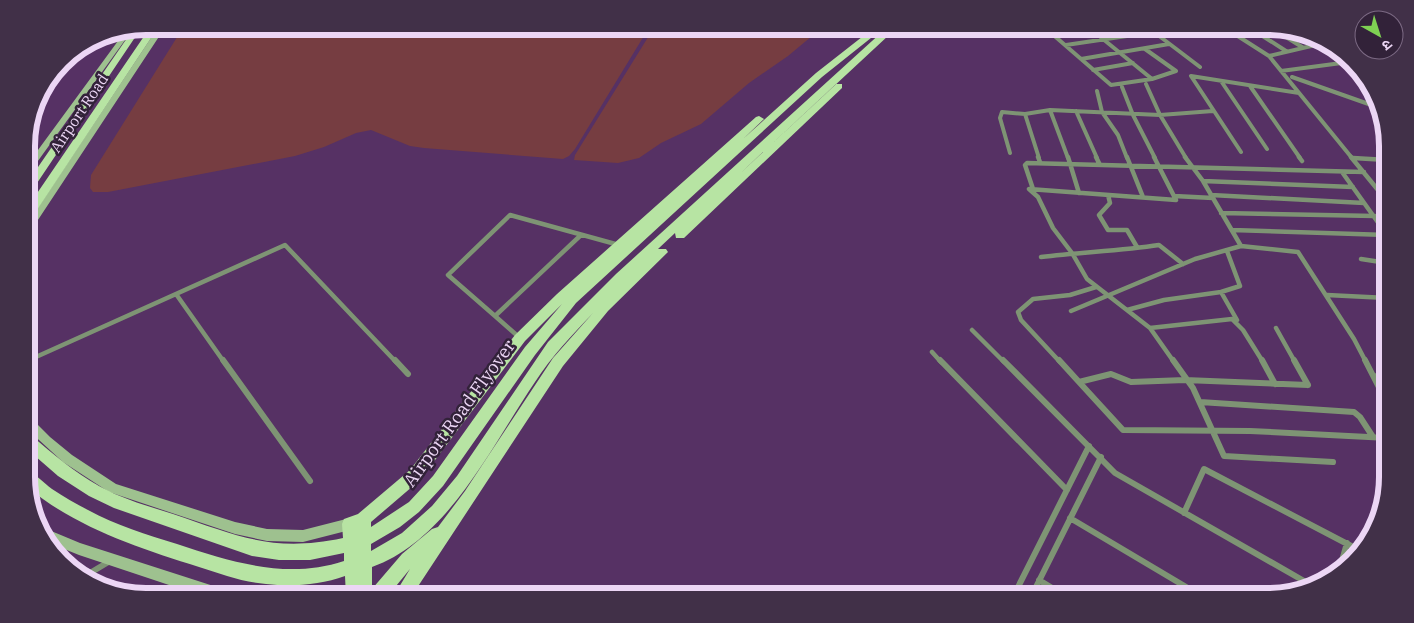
<svg xmlns="http://www.w3.org/2000/svg" width="1414" height="623" viewBox="0 0 1414 623" font-family="'IBM Plex Serif','Noto Sans Devanagari',serif">
<rect width="100%" height="100%" fill="#563164"/>
<path fill="#763d41" d="M 184,26 L 650,26 L 575,149 L 569,156 L 563,159 L 424,148 L 410,146 L 371,130 L 356,133 L 324,147 L 295,156 L 108,192 L 93,192 L 90,188 L 91,175 Z
M 655,26 L 824,26 L 788,56 L 749,83 L 701,124 L 661,143 L 639,158 L 618,163 L 574,160 L 575,155 Z"/>
<g fill="none" stroke-linecap="round" stroke-linejoin="round">
<path stroke="#7e9474" stroke-width="4" d="M 1043,26 L 1111,85 L 1152,79 L 1176,71 L 1145,49
M 1087,26 L 1152,79
M 1116,26 L 1129,36
M 1146,26 L 1200,67
M 1222,26 L 1269,56 L 1352,158
M 1247,26 L 1286,51
M 1268,26 L 1302,47
M 1296,32 L 1317,44
M 1051,33 L 1088,27
M 1066,45 L 1154,32
M 1269,56 L 1324,43
M 1081,59 L 1169,44
M 1093,70 L 1133,63
M 1360,70 L 1364,75
M 1281,71 L 1349,62
M 1292,77 L 1377,107
M 1221,81 L 1267,149
M 1146,84 L 1160,115 L 1186,158
M 1250,86 L 1300,158
M 1122,87 L 1133,115 L 1155,158
M 1097,91 L 1102,112 L 1118,135 L 1127,158
M 1050,110 L 1068,158
M 1076,111 L 1097,158
M 1025,114 L 1039,158
M 1241,152 L 1191,76 L 1299,93
M 1010,153 L 1000,118 L 1002,112 L 1025,114 L 1050,110 L 1160,115 L 1213,111
M 1353,158 L 1357,158"/>
<path stroke="#7e9474" stroke-width="4.5" d="M 1038,157 L 1040,162
M 1068,157 L 1079,193
M 1096,157 L 1100,165
M 1127,157 L 1143,197
M 1154,157 L 1176,200
M 1299,157 L 1302,161
M 1351,157 L 1387,201
M 1353,158 L 1387,160
M 1342,172 L 1387,235
M 1203,181 L 1353,187
M 1033,189 L 1025,165 L 1027,163 L 1364,172
M 1108,195 L 1110,203 L 1099,215 L 1108,230 L 1127,230 L 1137,247
M 1211,195 L 1364,203
M 1174,196 L 1213,198
M 1221,213 L 1375,216
M 1232,230 L 1387,235
M 1241,246 L 1298,252 L 1354,339 L 1366,362
M 1041,257 C 1081,252 1120,251 1159,245 L 1183,264
M 1361,259 L 1387,263
M 1221,292 L 1237,320
M 176,294 L 224,362
M 1327,295 L 1387,298
M 1127,310 L 1164,300 L 1221,292 L 1240,286 L 1227,251
M 1071,311 L 1195,259 L 1241,246 L 1203,181 L 1185,157
M 495,316 L 448,275 L 510,215 L 619,245
M 1150,328 L 1232,319 L 1243,330 L 1263,362
M 1276,328 L 1295,362
M 972,330 L 1004,362
M 520,338 L 495,316 L 581,235
M 932,352 L 941,362
M 27,361 L 285,245 L 396,362
M 1060,362 L 1021,320 L 1018,312 L 1033,299 L 1070,295 L 1096,287
M 1174,362 L 1150,328 L 1087,279 L 1072,253 L 1053,228 L 1038,197 L 1029,189 L 1176,200"/>
<path stroke="#7e9474" stroke-width="6" d="M 223,360 L 310,481
M 395,360 L 408,374
M 940,360 L 1067,490
M 1003,360 L 1115,473 L 1311,585
M 1059,360 L 1079,382 L 1111,374 L 1131,382 L 1185,380 L 1308,385
M 1173,360 L 1193,388 L 1224,456 L 1333,462
M 1262,360 L 1275,384
M 1294,360 L 1308,385
M 1365,360 L 1388,405
M 1374,376 L 1387,377
M 1079,382 L 1123,430 L 1250,431 L 1388,438
M 1200,402 L 1354,412 L 1360,417 L 1373,437
M 1184,513 L 1204,469 L 1357,549
M 1070,518 L 1203,597
M 1339,571 L 1347,543
M 79,572 L 88,575
M 85,576 L 110,561
M 1039,580 L 1067,597
M 166,597 L 180,583
M 1013,597 L 1089,446
M 1031,597 L 1101,457"/>
<path fill="#9ec18f" fill-rule="evenodd" d="M 159,26 L 166,26 L 30,232 L 27,233 L 27,224 Z
M 133,29 L 30,172 L 27,172 L 27,165 L 126,30 Z
M 27,416 L 31,418 L 50,437 L 72,455 L 116,484 L 235,522 L 267,529 L 303,530 L 350,518 L 354,520 L 356,524 L 354,528 L 350,530 L 303,542 L 267,541 L 235,534 L 109,492 L 63,462 L 27,429 Z
M 44,528 L 80,543 L 226,590 L 231,592 L 233,597 L 205,597 L 79,555 L 47,542 L 42,529 Z"/>
<path fill="#b7e4a3" fill-rule="evenodd" d="M 151,26 L 159,26 L 31,219 L 27,220 L 27,208 Z
M 876,26 L 886,26 L 822,77 L 576,303 L 535,355 L 443,486 L 419,512 L 400,527 L 371,544 L 371,551 L 402,533 L 432,506 L 457,476 L 548,342 L 616,274 L 883,31 L 892,26 L 902,26 L 889,35 L 734,179 L 836,84 L 842,84 L 842,88 L 684,238 L 676,238 L 675,233 L 658,249 L 666,249 L 668,252 L 608,311 L 563,366 L 411,597 L 393,597 L 410,569 L 387,597 L 346,597 L 345,576 C 320,585 292,587 266,584 C 242,582 221,574 199,567 C 139,548 77,528 27,487 L 27,471 C 37,475 44,483 52,489 C 64,497 76,504 88,510 C 116,525 147,535 177,544 C 232,562 287,580 344,561 L 344,553 L 310,560 L 279,560 L 252,556 L 114,508 L 89,496 L 58,476 L 27,449 L 27,434 L 32,436 C 53,454 74,472 99,486 C 122,499 148,506 173,514 C 238,536 273,553 343,538 L 342,524 L 344,519 L 358,514 L 410,470 L 515,335 L 557,294 L 756,117 L 759,116 L 764,119 L 743,139 L 816,73 ZM 562,304 L 525,347 L 433,476 L 409,502 L 371,527 L 371,522 L 420,480 L 525,341 ZM 593,313 L 553,358 L 465,491 L 438,527 L 432,529 L 402,554 L 372,589 L 372,567 C 448,540 492,445 535,382 C 552,356 572,335 593,313 Z
M 142,27 L 31,192 L 27,193 L 27,183 L 134,28 Z"/>
</g>
<g text-anchor="middle" dominant-baseline="central" stroke-width="5" stroke-linejoin="round" paint-order="stroke">
<g font-size="15" fill="#ecd6f5" stroke="#322239">
<text transform="translate(79 113) rotate(-56)">Airport Road</text>
</g>
<g font-size="18" fill="#ecd6f5" stroke="#322239">
<text transform="translate(459 413) rotate(-54)">Airport Road Flyover</text>
</g>
</g>
<path d="M0 0H1414V623H0ZM146 35H1268A111 111 0 0 1 1379 146V477A111 111 0 0 1 1268 588H146A111 111 0 0 1 35 477V146A111 111 0 0 1 146 35Z" fill="#413048" fill-rule="evenodd"/>
<path fill="none" stroke="#ecd6f5" stroke-width="6" d="M146 35H1268A111 111 0 0 1 1379 146V477A111 111 0 0 1 1268 588H146A111 111 0 0 1 35 477V146A111 111 0 0 1 146 35Z"/>
<g transform="translate(1379 35) rotate(141)"><circle r="24" fill="#322239" stroke="#7c6a84"/>
<path d="M0-4L9 19L0 12L-9 19Z" fill="#7ed153"/>
<text y="-8" font-size="14" font-weight="bold" text-anchor="middle" fill="#ecd6f5">उ</text>
</g>
</svg>
